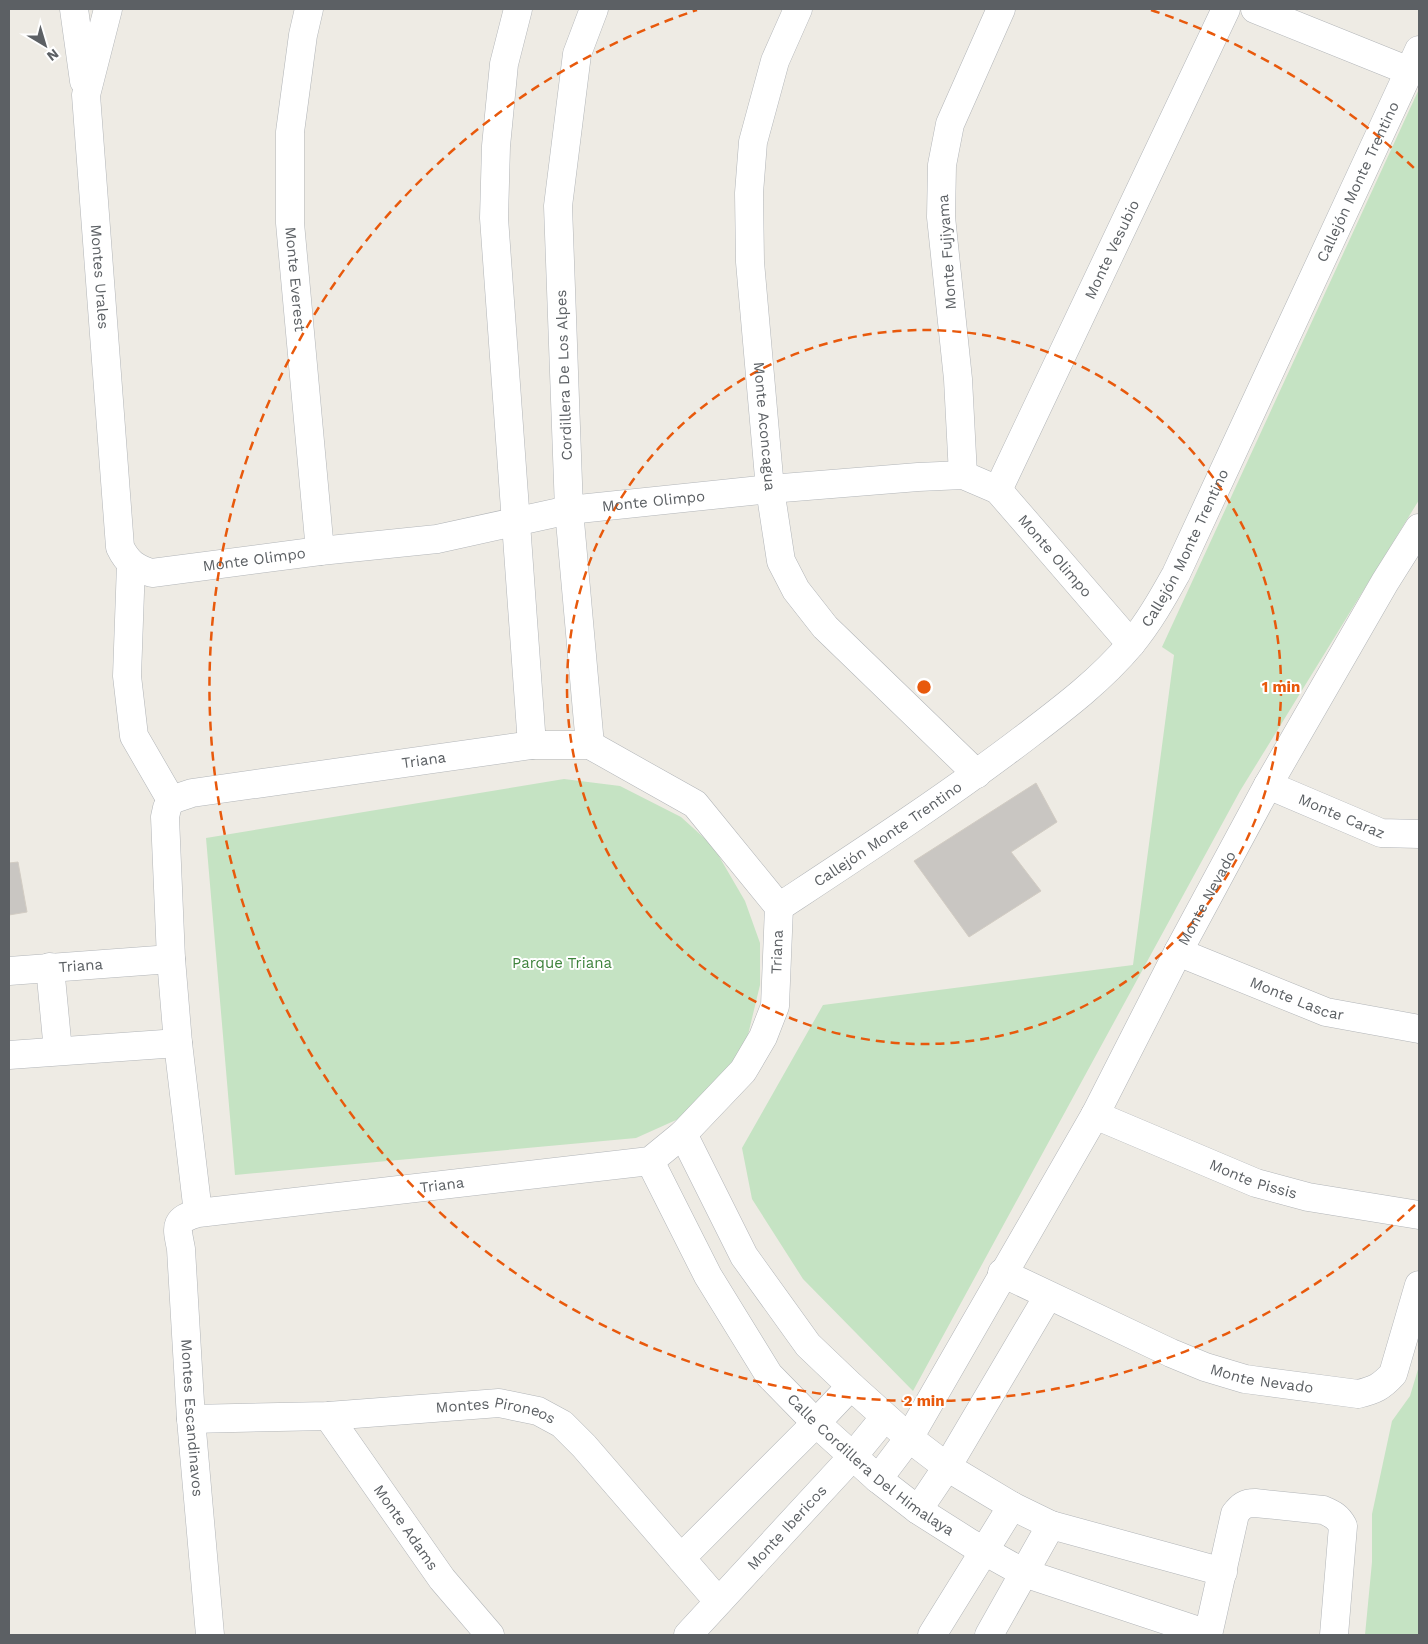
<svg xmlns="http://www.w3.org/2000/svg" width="1428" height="1644" viewBox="0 0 1428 1644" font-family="'Work Sans',sans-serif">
<rect width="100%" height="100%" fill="#eeebe4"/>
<path fill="#c5e3c3" d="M 1419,89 L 1419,500 L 1240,791 L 913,1391 L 803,1279 L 752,1199 L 742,1148 L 823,1005 L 1133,965 L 1174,655 L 1162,647 Z
M 564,779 L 620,786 L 681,817 L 713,846 L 745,901 L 760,943 L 760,985 L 747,1039 L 723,1080 L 685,1116 L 636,1138 L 235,1175 L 206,838 Z
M 1419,1366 L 1419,1635 L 1365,1635 L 1372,1562 L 1372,1514 L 1392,1421 L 1410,1396 Z"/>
<path fill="#c9c6c2" stroke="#d2ccc3" d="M 1036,783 L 1057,822 L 1011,852 L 1041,891 L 969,937 L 914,861 Z
M 18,862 L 27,912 L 9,915 L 9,863 Z"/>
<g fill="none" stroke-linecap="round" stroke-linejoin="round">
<defs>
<g id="minor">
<path d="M 74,9 L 84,81"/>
<path id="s1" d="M 108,9 L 86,95 L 120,547 C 127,562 136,569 152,573 L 320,551 L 437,539 L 569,510 L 770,489 L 918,477 L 963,475 L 998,490 L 1131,644"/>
<path id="s2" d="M 309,9 L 303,35 L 290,132 L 290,223 L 320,551"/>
<path d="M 518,9 L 504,64 L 496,146 L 494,218 L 532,745"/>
<path id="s3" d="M 798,9 L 775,61 L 753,142 L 749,193 L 750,262 L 770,489 L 781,561 L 796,590 L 825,627 L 977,774"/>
<path d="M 1255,9 L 1409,71"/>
<path d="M 963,475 L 958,379 L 941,217 L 942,165 L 950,124 L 1001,9"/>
<path id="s4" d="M 998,490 L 1226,9"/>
<path d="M 131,564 L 127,676 L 134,736 L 171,800"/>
<path d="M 590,745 L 569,510 L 558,206 L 577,54 L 594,9"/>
<path id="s5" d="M 1268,785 L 1381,833 L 1419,834"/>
<path id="s6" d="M 779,907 C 861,853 944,799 1023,739 C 1061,710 1100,681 1131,644 C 1149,622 1162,599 1176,574 L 1419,50"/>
<path id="s7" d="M 1178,952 L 1326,1012 L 1419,1029"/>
<path d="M 50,967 L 58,1051"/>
<path id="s8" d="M 9,971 L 171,959"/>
<path d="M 9,1055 L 178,1043"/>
<path id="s9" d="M 1095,1115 L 1256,1183 L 1308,1197 L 1419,1215"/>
<path d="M 683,1134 L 744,1256 L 808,1345 L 851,1386 L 909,1438 L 947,1467 L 1012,1506 L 1051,1525 L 1223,1572"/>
<path id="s10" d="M 650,1161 L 708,1276 L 769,1375 L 816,1423 L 878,1479 L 918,1510 L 970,1543 L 1024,1573 L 1208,1634"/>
<path id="s11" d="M 198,1213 L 178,1043 L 171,959 L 165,817 L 167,808 L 171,800 L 192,793 L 532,745 L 590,745 L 695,804 L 779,907 L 775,1006 L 763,1037 L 743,1071 L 683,1134 L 650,1161 L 198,1213 C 173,1220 177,1227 181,1249 L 191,1419 L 210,1635"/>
<path id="s12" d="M 1002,1273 L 1171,1353 L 1205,1367 L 1245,1379 L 1358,1394 C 1375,1390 1381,1387 1393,1374 L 1419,1285"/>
<path id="s13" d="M 328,1416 L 442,1579 L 490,1635"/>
<path id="s14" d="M 191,1419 L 328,1416 L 499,1403 L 538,1411 L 562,1424 L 584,1446 L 718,1601"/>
<path id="s15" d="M 878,1479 L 909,1438 L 1095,1115 L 1178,952 L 1268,785 L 1385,582 L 1419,528"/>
<path d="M 918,1510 L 947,1467 L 1048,1296"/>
<path d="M 681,1558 L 816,1423 L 851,1386"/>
<path id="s16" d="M 688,1635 L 853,1456 L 885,1417"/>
<path d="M 932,1635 L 1012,1506"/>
<path d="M 989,1635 L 1051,1525"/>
<path d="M 1208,1635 L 1235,1514 C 1241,1506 1245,1503 1255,1503 L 1323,1510 C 1333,1514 1338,1517 1343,1526 L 1334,1635"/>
</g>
</defs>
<use href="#minor" stroke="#b2b5b8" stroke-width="29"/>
<use href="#minor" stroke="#fff" stroke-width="28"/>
</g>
<g fill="none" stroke="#e8590c" stroke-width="2.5" stroke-dasharray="9 6">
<circle cx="924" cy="687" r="357"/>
<path d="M1415 1205A714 714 0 1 1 697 10M1151 10A714 714 0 0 1 1415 169"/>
</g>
<g text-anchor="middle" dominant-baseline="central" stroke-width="4" stroke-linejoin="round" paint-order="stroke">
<g font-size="15" fill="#5c6064" stroke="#fff">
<text stroke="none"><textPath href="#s6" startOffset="956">Callejón Monte Trentino</textPath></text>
<text stroke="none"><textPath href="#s4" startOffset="266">Monte Vesubio</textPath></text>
<text transform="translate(947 252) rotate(-94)">Monte Fujiyama</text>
<text stroke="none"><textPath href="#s1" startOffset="271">Montes Urales</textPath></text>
<text stroke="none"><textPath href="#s2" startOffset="272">Monte Everest</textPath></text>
<text transform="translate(564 375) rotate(-92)">Cordillera De Los Alpes</text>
<text stroke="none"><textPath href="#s3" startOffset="426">Monte Aconcagua</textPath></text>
<text stroke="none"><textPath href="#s1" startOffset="1092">Monte Olimpo</textPath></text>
<text stroke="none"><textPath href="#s6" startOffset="551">Callejón Monte Trentino</textPath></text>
<text stroke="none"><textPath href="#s1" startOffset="1528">Monte Olimpo</textPath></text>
<text stroke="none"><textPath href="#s1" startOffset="688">Monte Olimpo</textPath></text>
<text stroke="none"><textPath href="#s11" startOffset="672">Triana</textPath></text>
<text stroke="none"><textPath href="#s5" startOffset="80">Monte Caraz</textPath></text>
<text stroke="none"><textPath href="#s6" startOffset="131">Callejón Monte Trentino</textPath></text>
<text stroke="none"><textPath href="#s15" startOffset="668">Monte Nevado</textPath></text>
<text transform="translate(777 952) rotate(-88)">Triana</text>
<text stroke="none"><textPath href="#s8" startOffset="72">Triana</textPath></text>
<text stroke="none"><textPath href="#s7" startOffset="128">Monte Lascar</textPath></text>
<text stroke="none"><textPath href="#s9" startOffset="171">Monte Pissis</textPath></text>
<text transform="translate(442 1185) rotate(-7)">Triana</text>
<text stroke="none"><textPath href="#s12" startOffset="282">Monte Nevado</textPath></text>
<text stroke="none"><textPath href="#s14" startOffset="306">Montes Pironeos</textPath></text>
<text stroke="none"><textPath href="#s11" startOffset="2066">Montes Escandinavos</textPath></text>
<text stroke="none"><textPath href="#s10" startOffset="381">Calle Cordillera Del Himalaya</textPath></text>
<text stroke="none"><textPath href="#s16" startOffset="146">Monte Ibericos</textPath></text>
<text stroke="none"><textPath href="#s13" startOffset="136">Monte Adams</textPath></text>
</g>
<g font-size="15" fill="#3e833c" stroke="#fff">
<text x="562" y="963">Parque Triana</text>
</g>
</g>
<circle cx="924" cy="687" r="8" fill="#e8590c" stroke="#fff" stroke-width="2.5"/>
<g font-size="15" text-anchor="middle" font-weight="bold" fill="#e8590c" stroke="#fff" stroke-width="4" stroke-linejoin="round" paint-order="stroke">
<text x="1281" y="692">1 min</text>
<text x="924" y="1406">2 min</text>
</g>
<rect width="1428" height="1644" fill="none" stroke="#5c6064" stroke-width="20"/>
<g transform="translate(45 45) rotate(142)" stroke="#ffffff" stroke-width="4" paint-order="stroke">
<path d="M0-4L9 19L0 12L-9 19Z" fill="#5c6064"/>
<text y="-8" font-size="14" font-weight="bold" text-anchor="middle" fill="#5c6064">N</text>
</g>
</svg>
